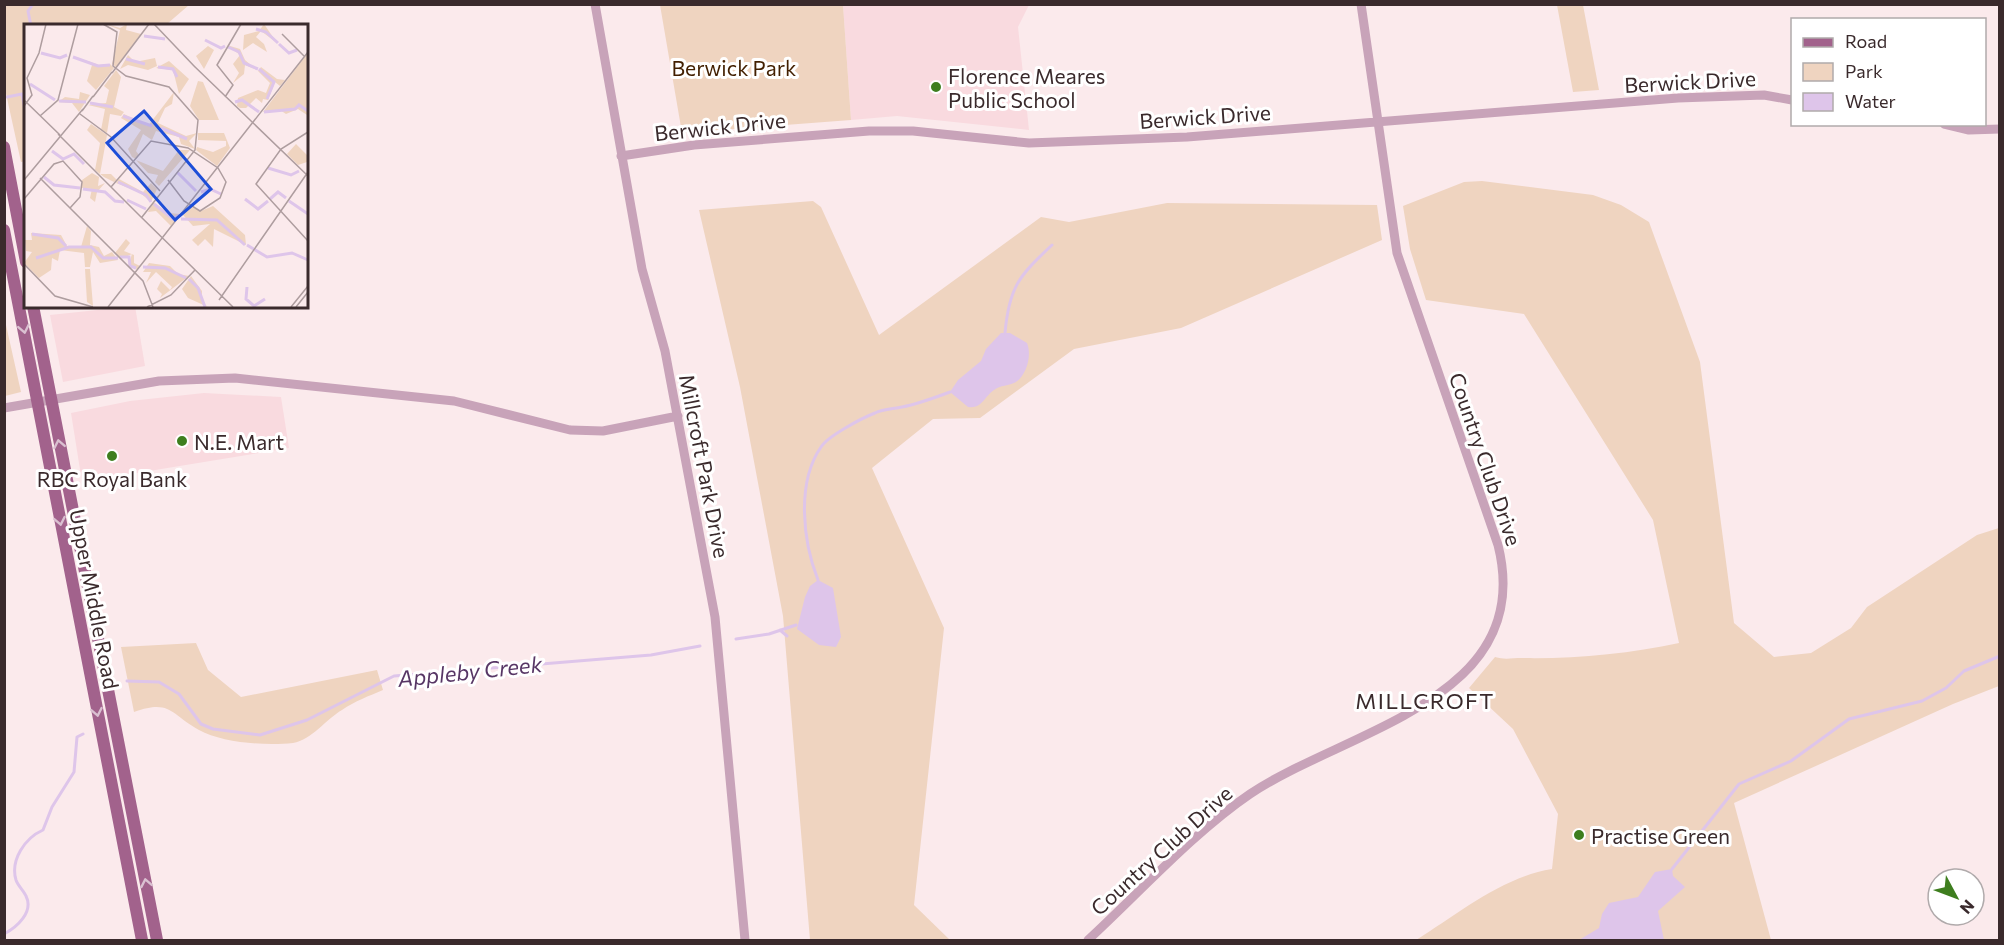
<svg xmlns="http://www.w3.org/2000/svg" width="2004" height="945" viewBox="0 0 2004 945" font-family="Commissioner,sans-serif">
<rect width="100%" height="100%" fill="#fbeaec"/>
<path fill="#f9dadf" d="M 843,5 L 1029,5 L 1018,27 L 1029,130 L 897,116 L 851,120 Z
M 135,306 L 145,366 L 63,382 L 50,315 Z
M 204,393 L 281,397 L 289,448 L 82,482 L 71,413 L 130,401 Z"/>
<path fill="#efd4c0" d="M 4,5 L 5,4 L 189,5 L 167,24 L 161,25 L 26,26 L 26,161 L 21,162 L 5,89 Z
M 660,5 L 843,5 L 851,120 L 682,133 Z
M 1557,5 L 1583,5 L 1599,90 L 1573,92 Z
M 1482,181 L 1593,195 L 1621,205 L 1649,222 L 1700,362 L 1734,623 L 1774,657 L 1811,653 L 1851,628 L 1867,607 L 1977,535 L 1999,528 L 1999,686 L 1953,704 L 1734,803 L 1771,940 L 1416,940 C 1458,914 1502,877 1552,869 L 1558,814 L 1513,729 L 1469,688 L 1495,657 C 1505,660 1511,658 1522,658 C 1573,659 1629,654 1679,643 L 1653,520 L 1524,314 L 1426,300 L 1410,249 L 1403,206 L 1464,182 Z
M 813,201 L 821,207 L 879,335 L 1041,217 L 1069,222 L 1167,203 L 1377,205 L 1382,240 L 1181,328 L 1074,349 L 980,418 L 933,419 L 872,468 L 944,628 L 914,905 L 950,940 L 810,940 L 783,616 L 740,387 L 699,210 Z
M 4,316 L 21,392 L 5,396 L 4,396 Z
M 196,643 L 208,670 L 241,697 L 377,670 L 383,690 C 369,696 355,701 342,710 C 326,719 312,740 293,743 C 267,746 222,743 199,730 C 170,714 171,699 134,712 L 121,647 Z"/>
<path fill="#dec5ea" d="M 1001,333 L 1010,333 L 1027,343 C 1032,355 1027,374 1016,382 C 1009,386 1000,385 994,390 C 984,397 982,409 968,407 L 950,392 L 958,380 L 981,361 L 986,349 Z
M 818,580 L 833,588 L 841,637 L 836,647 L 819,645 L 797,629 L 805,597 L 810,586 Z
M 1672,869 L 1673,876 L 1685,887 L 1658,911 L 1664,940 L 1579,940 L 1599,928 L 1602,914 L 1609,903 L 1638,897 L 1655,872 Z"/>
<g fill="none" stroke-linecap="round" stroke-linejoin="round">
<path stroke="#dec5ea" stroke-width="3" d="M 83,4 L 95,4
M 31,26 L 28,11 L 33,4
M 7,97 L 22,94 L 26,115
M 1005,333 C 1009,287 1019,276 1052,245
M 818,580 C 803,542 796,483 821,447 C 828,436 862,418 875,413 C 883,409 893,409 902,407 C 918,404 934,398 950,392
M 780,630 L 787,636
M 736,639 L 769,634 L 796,625
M 127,681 L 159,682 L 179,694 L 201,724 L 213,729 L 260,735 L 307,720 L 394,676 L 651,655 L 700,646
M 1672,869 L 1739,784 L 1791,761 L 1849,719 L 1922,701 L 1946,688 L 1964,671 L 2000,656
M 4,934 C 17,927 34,912 26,896 C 24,891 18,886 16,880 C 10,860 25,838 43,830 L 52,807 L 74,772 L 77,737 L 83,734"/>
<path stroke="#c8a3b9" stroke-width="9" d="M 595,4 L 642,269 L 665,351 L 715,617 L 745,940
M 1944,124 L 1969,130 L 2000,129
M 621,156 L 694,145 L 869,131 L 913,131 L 1029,143 L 1187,137 L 1678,98 L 1764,95 L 1792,100
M 4,408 L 159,381 L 235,378 L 454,401 L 570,430 L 603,431 L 678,416
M 1088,940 C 1138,894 1194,832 1250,794 C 1345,730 1537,700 1498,545 L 1397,253 L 1361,4"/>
<path stroke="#a2628c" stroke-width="12" d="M 4,147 L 26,262
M 4,230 L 142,940
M 33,306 L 157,940"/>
</g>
<defs><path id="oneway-chevron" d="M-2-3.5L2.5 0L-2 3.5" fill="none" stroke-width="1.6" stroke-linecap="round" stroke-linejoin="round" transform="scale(1.5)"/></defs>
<g stroke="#dac0d1">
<use href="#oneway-chevron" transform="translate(24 329) rotate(79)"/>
<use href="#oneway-chevron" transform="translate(59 444) rotate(-101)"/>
<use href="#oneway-chevron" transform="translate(60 521) rotate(79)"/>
<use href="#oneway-chevron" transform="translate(97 712) rotate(79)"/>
<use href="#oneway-chevron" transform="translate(146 883) rotate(-101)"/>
</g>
<g fill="#3e7e1e" stroke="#fff" stroke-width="2">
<circle cx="936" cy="87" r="6"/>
<circle cx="182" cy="441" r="6"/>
<circle cx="112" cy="456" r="6"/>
<circle cx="1579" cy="835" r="6"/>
</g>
<g text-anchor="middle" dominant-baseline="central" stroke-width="6" stroke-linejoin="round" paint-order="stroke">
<g font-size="21" fill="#421f00" stroke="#fff">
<text x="734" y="67">Berwick Park</text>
</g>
<g font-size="21" fill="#3a2a2c" stroke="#fff" text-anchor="start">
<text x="948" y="75">Florence Meares<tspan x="948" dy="24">Public School</tspan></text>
<text x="194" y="441">N.E. Mart</text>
<text x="112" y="478" text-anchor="middle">RBC Royal Bank</text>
<text x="1591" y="835">Practise Green</text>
</g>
<g font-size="21" fill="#3a2a2c" stroke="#fff">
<text transform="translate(1690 81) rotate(-3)">Berwick Drive</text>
<text transform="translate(1205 116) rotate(-4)">Berwick Drive</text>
<text transform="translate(720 126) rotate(-6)">Berwick Drive</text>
<text transform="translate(1486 459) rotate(71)">Country Club Drive</text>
<text transform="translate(705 466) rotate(79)">Millcroft Park Drive</text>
<text transform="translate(95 599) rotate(79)">Upper Middle Road</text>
<text transform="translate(1161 850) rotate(-42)">Country Club Drive</text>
</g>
<g font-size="22" font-style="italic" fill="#573665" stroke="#fff">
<text transform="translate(470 671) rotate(-6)">Appleby Creek</text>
</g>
<g font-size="22" letter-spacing="1.5" fill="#3a2a2c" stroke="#fff">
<text x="1425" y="700">MILLCROFT</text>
</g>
</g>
<g transform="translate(24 24)">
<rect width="284" height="284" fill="#fbeaec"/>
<path d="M 82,0 L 96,4 L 103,0 L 102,6 L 117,10 L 92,43 L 88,40 L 96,6 ZM 240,0 L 253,19 L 237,7 L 232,13 L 240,20 L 243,28 L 229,19 L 219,26 L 220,11 L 235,7 ZM 203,21 L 216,25 L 221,36 L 233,46 L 221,41 L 220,50 L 209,59 L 215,49 L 209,40 L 216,31 ZM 184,22 L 190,26 L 180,45 L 172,32 ZM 283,30 L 283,91 L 274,85 L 262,90 L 256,86 L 239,88 ZM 104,31 L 111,38 L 131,34 L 133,42 L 124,46 L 104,41 L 96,45 ZM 49,32 L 75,41 L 86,40 L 90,44 L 72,66 L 63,57 L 68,41 ZM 145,37 L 165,55 L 155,70 L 149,46 L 132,44 ZM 237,43 L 253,55 L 261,56 L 256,62 L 251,58 L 244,76 L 239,75 L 238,79 L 232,74 L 222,84 L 216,84 L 213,82 L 214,74 L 234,66 L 242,69 L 246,59 L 234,47 ZM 92,46 L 97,53 L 90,83 L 100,88 L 97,92 L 86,90 L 83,109 L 77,106 L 81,85 L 64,81 L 82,79 L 85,66 L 80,62 ZM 174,57 L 179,58 L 195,96 L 175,96 L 166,82 ZM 56,68 L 66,71 L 55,88 L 48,79 L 34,78 L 41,73 L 55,75 ZM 150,68 L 148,80 L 141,84 L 134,99 L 162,112 L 173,109 L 165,117 L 171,125 L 157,120 L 155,113 L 132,107 L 128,116 L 119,110 L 112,127 L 115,131 L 112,135 L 108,133 L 104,125 L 117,106 L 97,94 L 100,90 L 124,102 ZM 67,100 L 83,111 L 76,150 L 87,150 L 93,156 L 90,158 L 80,153 L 71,146 L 76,119 L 63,106 ZM 174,109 L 200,109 L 206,124 L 193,142 L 172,126 L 173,123 L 189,128 L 202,122 L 202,117 L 174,116 ZM 272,120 L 283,131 L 283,138 L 274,141 L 263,130 ZM 155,126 L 166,126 L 135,162 L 131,158 L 134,151 L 124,149 L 112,136 L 139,147 ZM 68,149 L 75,153 L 74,162 L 81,159 L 73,168 L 71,178 L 66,174 L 68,165 L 58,164 L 58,156 ZM 95,155 L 119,168 L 127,159 L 133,165 L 127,178 L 115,168 L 92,159 ZM 129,178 L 144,189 L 156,190 L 147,202 L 132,187 L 124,188 ZM 165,182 L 177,187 L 189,182 L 221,211 L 222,221 L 190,205 L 189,223 L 181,215 L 174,222 L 168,216 L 186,200 L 169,202 L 159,191 ZM 63,202 L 67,207 L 66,221 L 75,223 L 80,232 L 88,228 L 94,236 L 76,239 L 69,228 L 66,243 L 61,243 L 60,229 L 36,226 L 34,237 L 28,234 L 27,246 L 15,254 L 0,239 L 8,228 L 2,227 L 1,216 L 8,216 L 7,209 L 37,211 L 43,222 L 57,223 ZM 102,215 L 106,219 L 100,227 L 110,231 L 110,239 L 116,242 L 113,245 L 104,242 L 108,230 L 97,235 L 91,229 ZM 125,239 L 146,242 L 154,250 L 165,252 L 136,274 L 138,270 L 133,265 L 137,257 L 146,266 L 148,263 L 132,248 L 122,259 L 127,248 L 119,248 ZM 61,245 L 66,245 L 69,282 L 63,278 ZM 167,252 L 178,267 L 178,278 L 184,283 L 164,274 L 158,265 Z" fill="#efd4c0"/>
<path fill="none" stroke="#dec5ea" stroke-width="3" d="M 232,5 L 242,8 L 254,19M 120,12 L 141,15M 181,16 L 197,24 L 201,22M 255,20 L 265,29 L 273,26M 204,23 L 215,28 L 220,39 L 234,45M 17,29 L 36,34 L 43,31M 49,33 L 74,42 L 86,41M 102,35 L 121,40M 134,43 L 149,45 L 153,53M 235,45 L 250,58 L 243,75M 6,60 L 31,76M 35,77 L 62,78M 211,78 L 218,76 L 235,88M 66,79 L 89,83M 240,88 L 271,85 L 275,81 L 284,87M 99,92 L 128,102M 137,104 L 163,115M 28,127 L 39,135 L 50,130 L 60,140M 244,144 L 267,151 L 275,147M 153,148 L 172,167M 20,153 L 30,161 L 56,164M 94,158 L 122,171 L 127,178M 59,165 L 81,168 L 91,177 L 100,178M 177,168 L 186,165 L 197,170M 221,175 L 234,185 L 244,177M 246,175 L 254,168 L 262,174M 103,176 L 122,185M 265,177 L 284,190M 130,180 L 149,195 L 155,191M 157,195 L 193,196 L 221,221M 8,210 L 34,214 L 42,222M 223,221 L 243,233 L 268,229 L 284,236M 96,233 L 105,233 L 106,242 L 112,244M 12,234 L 45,223 L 67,223 L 79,234 L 94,234M 119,243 L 141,244 L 162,254M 165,255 L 174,264 L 181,283M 223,263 L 222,275 L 230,282 L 241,275"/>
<path fill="none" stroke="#ae9d9f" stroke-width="1.5" d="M 79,0 L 93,8 L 89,42 L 102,52 L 145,63 L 174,96 L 171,126 L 118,193M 130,0 L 171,43M 258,10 L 281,33M 169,41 L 284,152M 88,49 L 125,0M 69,73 L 88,48M 201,73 L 209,61 L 193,41 L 217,0M 0,76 L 36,111M 0,82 L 8,71 L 3,54 L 15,29 L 22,0M 58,87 L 69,72M 56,90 L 87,113 L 136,167M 16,92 L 34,76 L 54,0M 284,108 L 257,125 L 232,160 L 284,217M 34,110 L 117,193M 15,138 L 59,85M 16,154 L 119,257 L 129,283M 0,156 L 15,138M 87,163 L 127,117 L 164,124 L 194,144 L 202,158 L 196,174 L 176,187 L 160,177 L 144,156M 0,175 L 30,140 L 39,137 L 58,158 L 56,173 L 46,184M 115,191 L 209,283M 0,240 L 31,272 L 69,283M 195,276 L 284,148M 84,283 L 284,28M 123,283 L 147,271 L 171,246M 267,283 L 284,262M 272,283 L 284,268"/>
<path fill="#1d4ed8" fill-opacity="0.15" stroke="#1d4ed8" stroke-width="3" d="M 120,87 L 187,165 L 151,196 L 83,119 Z"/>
<rect width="284" height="284" fill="none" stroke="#3a2a2c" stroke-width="3"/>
</g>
<rect width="2004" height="945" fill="none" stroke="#3a2a2c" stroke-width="12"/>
<rect x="1791" y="18" width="195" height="108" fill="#ffffff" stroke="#b0aaab" stroke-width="1.5"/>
<rect x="1803" y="38" width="30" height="9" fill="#a2628c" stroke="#b0aaab" stroke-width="1.5"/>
<text x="1845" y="48" font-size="18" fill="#3a2a2c">Road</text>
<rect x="1803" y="63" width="30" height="18" fill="#efd4c0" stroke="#b0aaab" stroke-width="1.5"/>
<text x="1845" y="78" font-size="18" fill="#3a2a2c">Park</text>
<rect x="1803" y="93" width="30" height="18" fill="#dec5ea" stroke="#b0aaab" stroke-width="1.5"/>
<text x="1845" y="108" font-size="18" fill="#3a2a2c">Water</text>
<g transform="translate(1956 897) rotate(131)"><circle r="28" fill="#ffffff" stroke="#b0aaab" stroke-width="1.5"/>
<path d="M0-4.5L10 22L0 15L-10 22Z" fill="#3e7e1e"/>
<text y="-9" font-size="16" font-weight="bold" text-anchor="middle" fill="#3a2a2c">N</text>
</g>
</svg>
